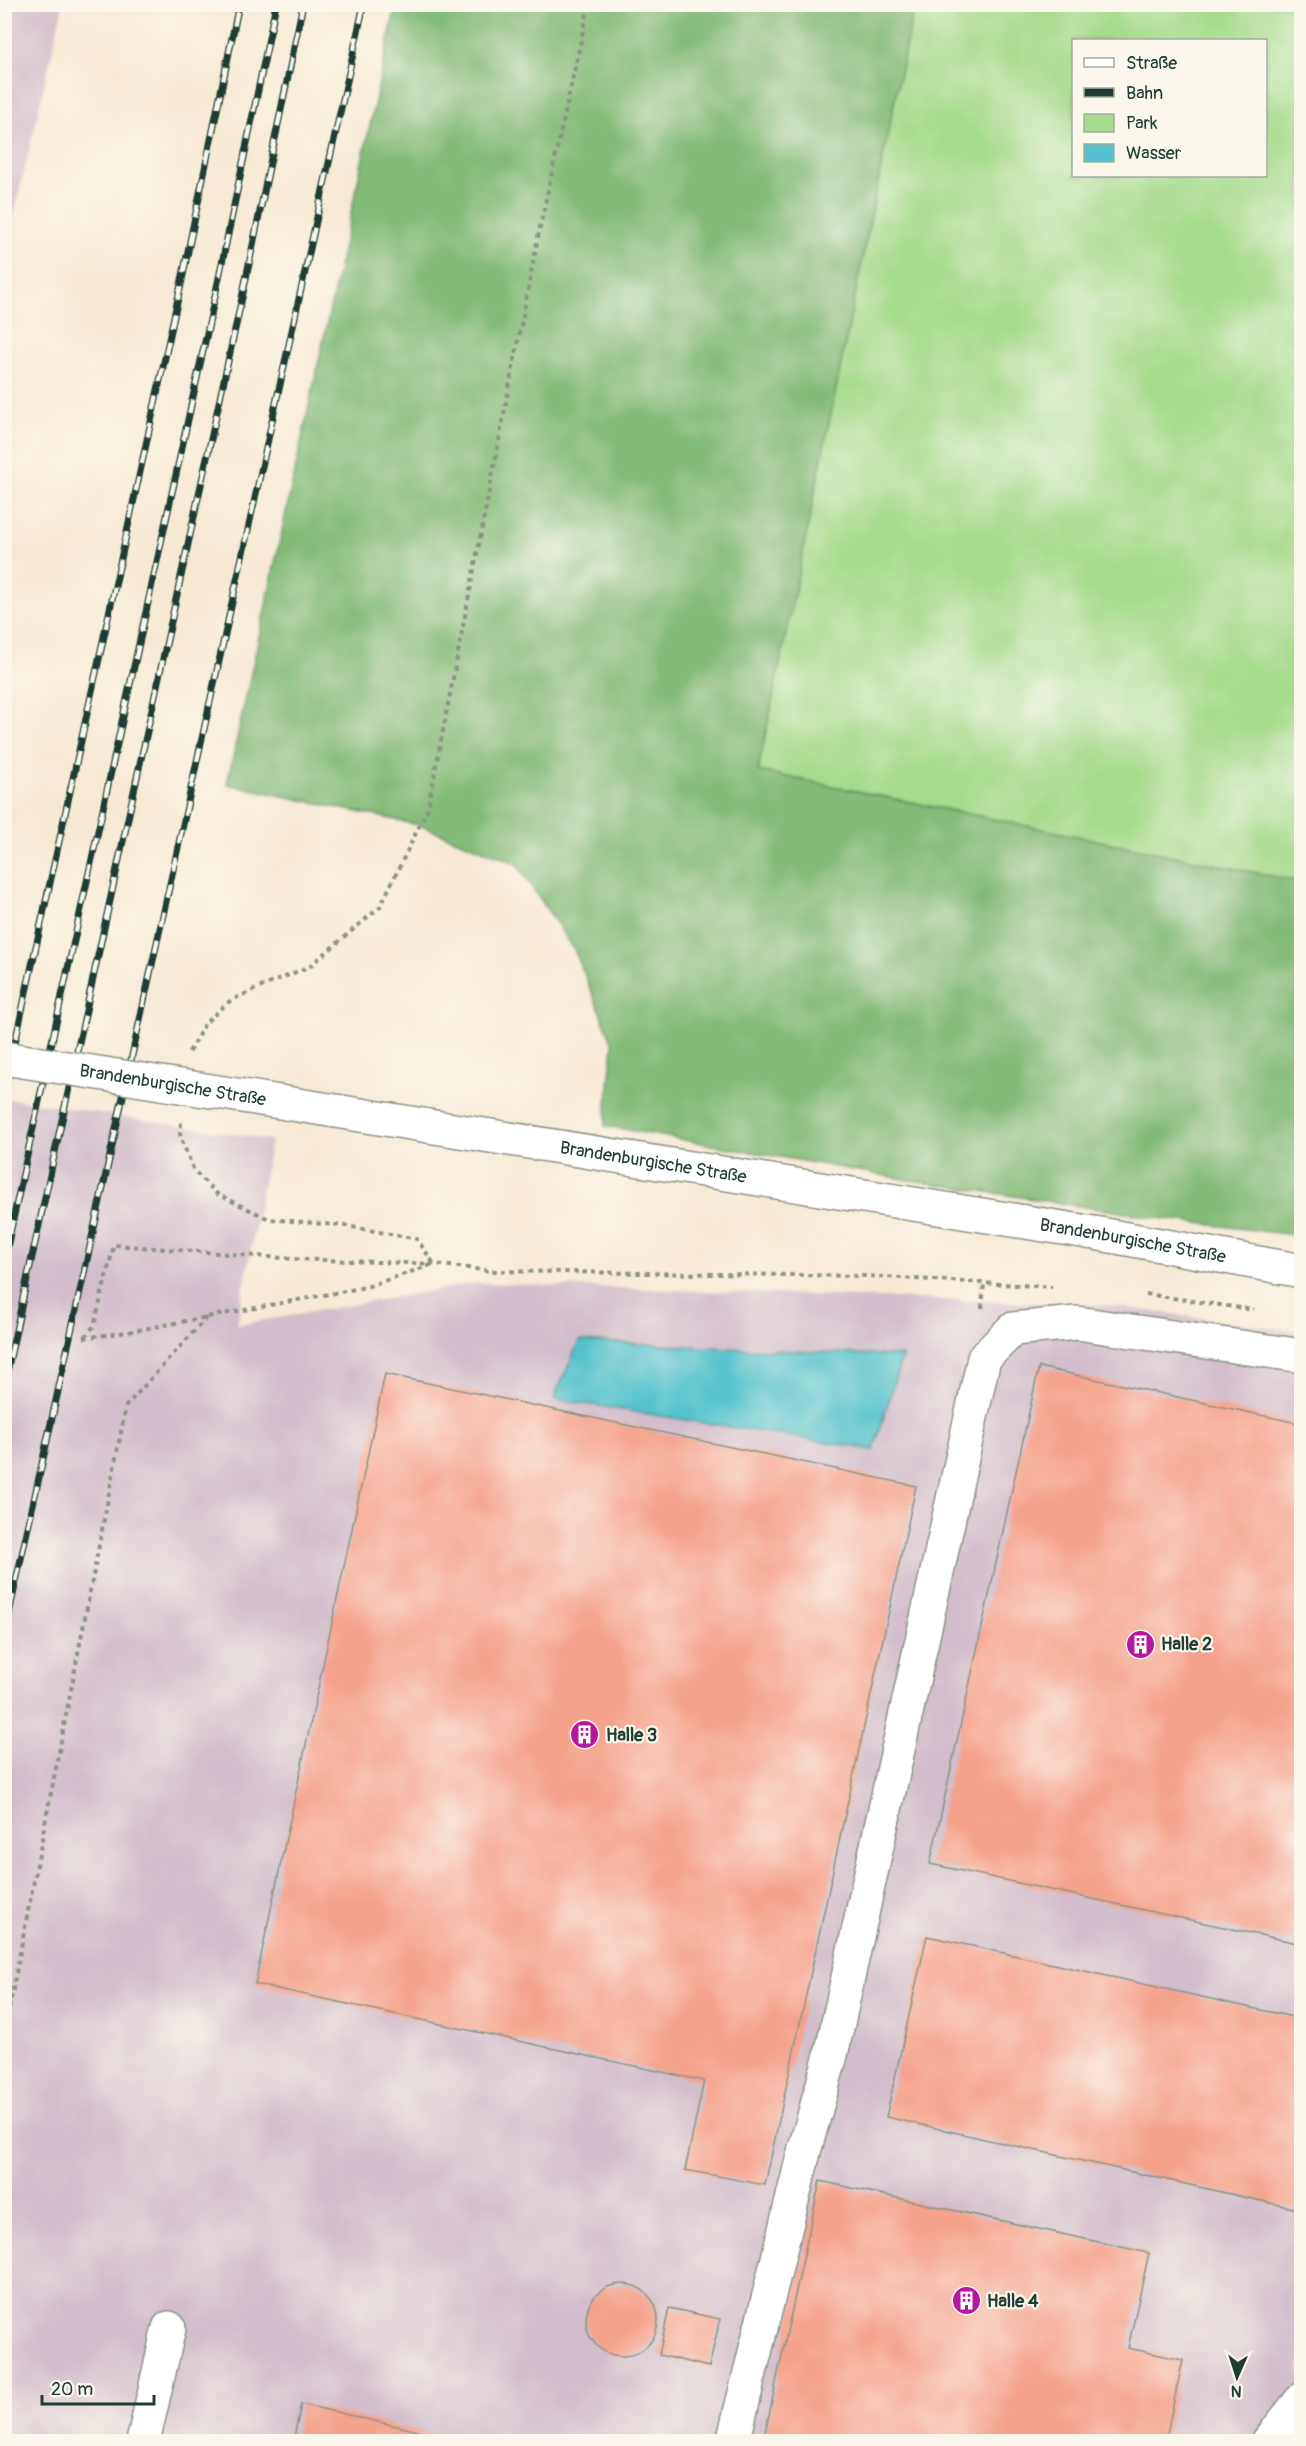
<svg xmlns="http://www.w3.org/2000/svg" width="1306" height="2446" viewBox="0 0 1306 2446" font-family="Pangolin,sans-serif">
<rect width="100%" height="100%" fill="#fbf7ec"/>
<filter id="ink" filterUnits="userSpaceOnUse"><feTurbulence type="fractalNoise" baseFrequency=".0167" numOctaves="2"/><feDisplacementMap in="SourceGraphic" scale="12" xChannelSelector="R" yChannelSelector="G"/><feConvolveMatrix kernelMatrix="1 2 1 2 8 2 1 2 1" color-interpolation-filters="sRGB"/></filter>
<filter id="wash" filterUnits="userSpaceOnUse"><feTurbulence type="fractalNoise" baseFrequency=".008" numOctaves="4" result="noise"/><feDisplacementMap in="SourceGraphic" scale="24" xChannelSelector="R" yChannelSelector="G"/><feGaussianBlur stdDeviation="1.35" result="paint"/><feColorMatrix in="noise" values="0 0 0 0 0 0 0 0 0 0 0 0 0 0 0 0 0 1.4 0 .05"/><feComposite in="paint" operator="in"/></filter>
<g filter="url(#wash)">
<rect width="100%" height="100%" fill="#f7ead5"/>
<path fill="#d1bdcb" d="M 5,4 L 63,5 L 5,253 L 4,5 Z
M 4,1098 L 271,1140 L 237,1325 L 477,1283 L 1113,1306 L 1301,1332 L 1301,2441 L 5,2441 Z"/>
<path fill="#a4db8c" stroke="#628c60" stroke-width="1.5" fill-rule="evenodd" d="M 914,5 L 1301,5 L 1301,882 L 758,771 ZM 1074,40 L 1266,40 L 1266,176 L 1074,176 Z"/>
<path fill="#83bb78" stroke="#517c56" stroke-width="1.5" d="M 396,5 L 914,5 L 758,771 L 1301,882 L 1301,1236 L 1165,1219 L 915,1181 L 605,1126 L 613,1044 L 574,949 L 516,863 L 419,825 L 227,784 Z"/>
<path fill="#55c2cd" stroke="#3a8080" stroke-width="1.5" d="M 579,1341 L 902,1356 L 874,1450 L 554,1399 Z"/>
<g id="blocks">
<path fill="#f5a28c" d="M 1039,1367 L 1302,1424 L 1302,1944 L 930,1864 Z
M 385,1374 L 916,1486 L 765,2185 L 685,2170 L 704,2081 L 255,1984 Z
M 927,1936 L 1302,2019 L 1302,2210 L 886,2117 Z
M 820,2181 L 1149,2253 L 1128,2348 L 1183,2360 L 1165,2442 L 763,2442 Z
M586 2320a36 36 0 1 1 72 0a36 36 0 1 1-72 0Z
M 669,2308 L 720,2319 L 709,2367 L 659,2355 Z
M 301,2404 L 461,2441 L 461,2442 L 293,2442 Z"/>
</g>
</g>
<g filter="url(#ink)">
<use href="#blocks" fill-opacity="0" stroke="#8b9484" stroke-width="1.5"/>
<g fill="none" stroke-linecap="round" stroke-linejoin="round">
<defs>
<g id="minor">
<path id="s1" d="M 286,1103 L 1100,1234 L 1302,1271"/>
<path d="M 143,2442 L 169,2328"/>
<path d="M 733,2442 L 804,2152 L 831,2055 L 984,1358 L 1013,1329 L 1077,1323 L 1302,1356"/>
<path d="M 1268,2442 L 1302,2399"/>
</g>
</defs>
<use href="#minor" stroke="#8b9484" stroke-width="36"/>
<path stroke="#8b9484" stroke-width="4" stroke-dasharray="4.5 4.5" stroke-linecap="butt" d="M 189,1052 L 205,1023 L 231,1000 L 310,966 L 380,907 L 428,808 L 540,227 L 589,4
M 1146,1294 L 1254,1310
M 982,1308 L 984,1282
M 85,1337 L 94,1326 L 114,1245 L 295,1259 L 434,1264 L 492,1271 L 866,1276 L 1052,1287
M 84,1338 L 133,1331 L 366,1287 L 434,1264 L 417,1239 L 347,1226 L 269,1219 L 217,1194 L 194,1171 L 180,1136 L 181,1122
M 4,2035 L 126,1406 L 208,1316"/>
<use href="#minor" stroke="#fff" stroke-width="33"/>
<defs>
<path id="rail" d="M 4,1093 L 182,280 L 239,4
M 4,1261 L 217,287 L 276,4
M 4,1385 L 243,293 L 303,4
M 4,1636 L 364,4"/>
</defs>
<use href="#rail" stroke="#1f3d34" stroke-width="7"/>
<use href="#rail" stroke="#fbf7ec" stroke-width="4.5" stroke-dasharray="14" stroke-linecap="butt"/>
<defs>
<g id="minor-bridge">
<path id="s2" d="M 4,1058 L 286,1103"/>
</g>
</defs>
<use href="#minor-bridge" stroke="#8b9484" stroke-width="36" stroke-linecap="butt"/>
<use href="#minor-bridge" stroke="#fff" stroke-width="33"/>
</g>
</g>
<defs>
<symbol id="building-disc" viewBox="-11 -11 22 22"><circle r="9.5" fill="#b5179e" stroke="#fbf7ec"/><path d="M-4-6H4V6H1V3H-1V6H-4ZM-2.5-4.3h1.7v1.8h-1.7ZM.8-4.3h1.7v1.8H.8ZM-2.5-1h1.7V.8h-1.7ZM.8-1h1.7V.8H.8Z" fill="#fff"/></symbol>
</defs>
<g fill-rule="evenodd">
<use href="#building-disc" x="1124" y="1628" width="33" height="33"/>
<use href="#building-disc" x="568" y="1718" width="33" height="33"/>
<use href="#building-disc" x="950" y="2284" width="33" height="33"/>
</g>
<g text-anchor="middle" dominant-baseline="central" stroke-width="4.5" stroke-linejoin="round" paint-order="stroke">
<g font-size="18" fill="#1f3d34" stroke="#fbf7ec">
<text stroke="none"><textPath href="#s2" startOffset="171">Brandenburgische Straße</textPath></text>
<text stroke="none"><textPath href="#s1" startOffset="372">Brandenburgische Straße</textPath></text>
<text stroke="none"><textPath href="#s1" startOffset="858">Brandenburgische Straße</textPath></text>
</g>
<g font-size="18" font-weight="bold" fill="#1f3d34" stroke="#fbf7ec" text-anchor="start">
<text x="1161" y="1644">Halle 2</text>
<text x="606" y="1735">Halle 3</text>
<text x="987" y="2301">Halle 4</text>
</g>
</g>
<rect width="1306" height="2446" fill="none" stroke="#fbf7ec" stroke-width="24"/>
<rect x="1072" y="39" width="195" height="138" fill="#fbf7ec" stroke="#a3ada2" stroke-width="1.5"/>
<rect x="1084" y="58" width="30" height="9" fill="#ffffff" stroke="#a3ada2" stroke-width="1.5"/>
<text x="1126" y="69" font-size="18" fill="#1f3d34">Straße</text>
<rect x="1084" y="88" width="30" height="9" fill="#1f3d34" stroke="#a3ada2" stroke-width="1.5"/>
<text x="1126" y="99" font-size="18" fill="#1f3d34">Bahn</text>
<rect x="1084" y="114" width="30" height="18" fill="#a4db8c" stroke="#a3ada2" stroke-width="1.5"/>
<text x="1126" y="129" font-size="18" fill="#1f3d34">Park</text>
<rect x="1084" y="144" width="30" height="18" fill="#55c2cd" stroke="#a3ada2" stroke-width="1.5"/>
<text x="1126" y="159" font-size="18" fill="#1f3d34">Wasser</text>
<g transform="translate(1237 2377) rotate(183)" stroke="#fbf7ec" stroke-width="4.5" paint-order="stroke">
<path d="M0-4.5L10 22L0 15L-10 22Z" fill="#1f3d34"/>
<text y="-9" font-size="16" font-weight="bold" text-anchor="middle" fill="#1f3d34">N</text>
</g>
<path d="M42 2395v9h112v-9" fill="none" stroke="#1f3d34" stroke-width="3"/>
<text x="51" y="2395" font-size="18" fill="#1f3d34" stroke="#fbf7ec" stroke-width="4.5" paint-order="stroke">20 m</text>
</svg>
